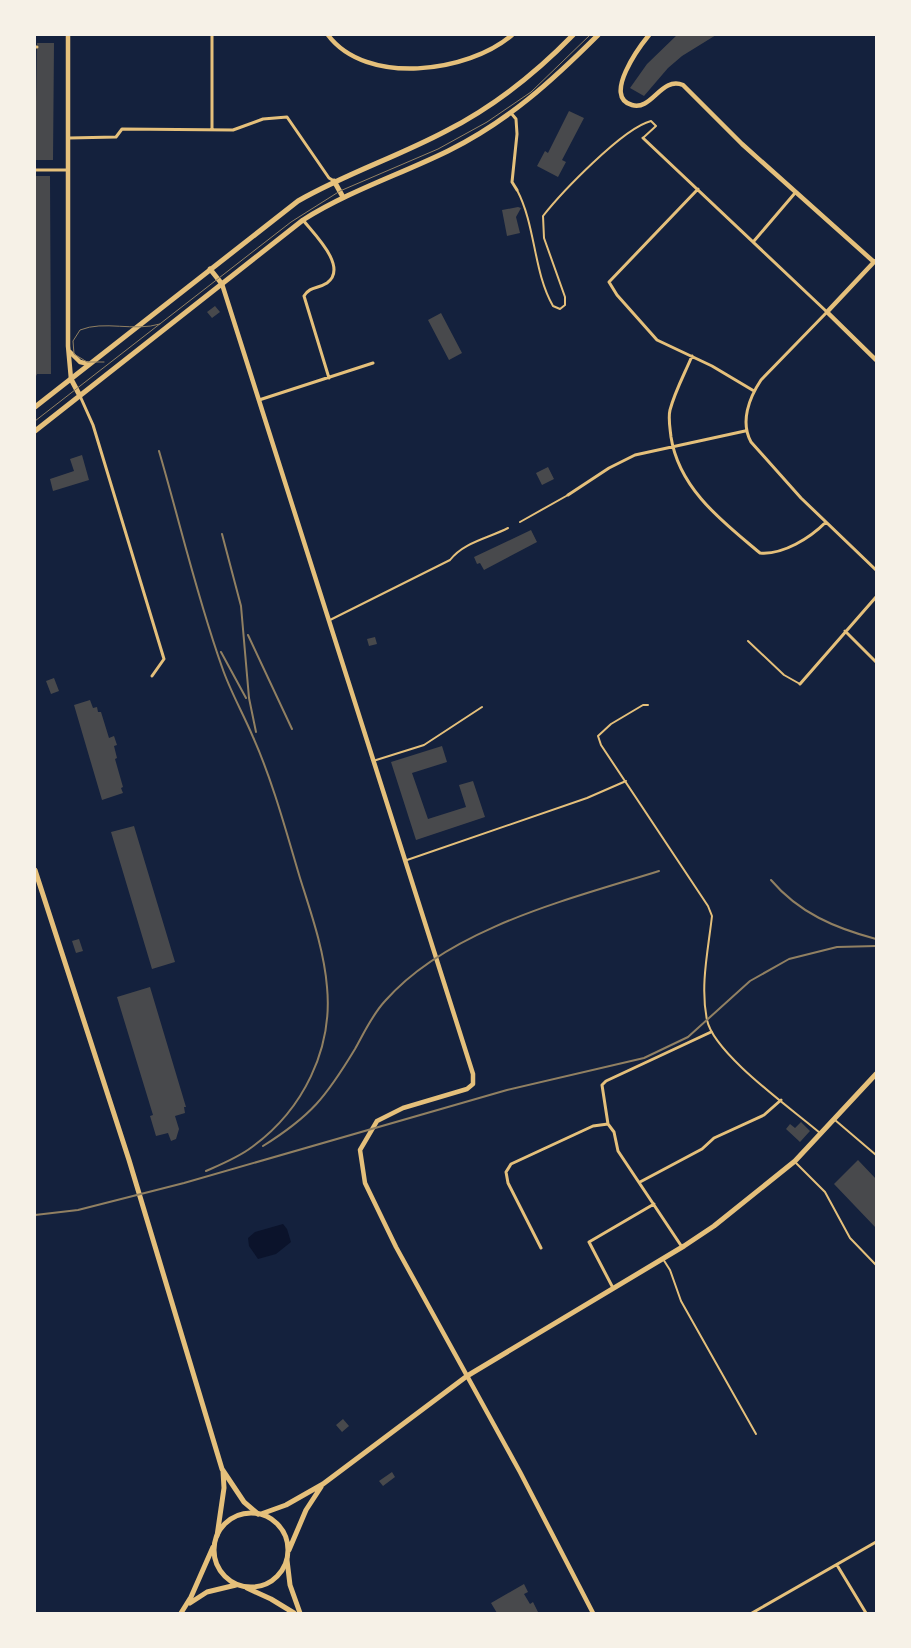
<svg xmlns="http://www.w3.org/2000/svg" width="911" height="1648" viewBox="0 0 911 1648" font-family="'Golos Text',sans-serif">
<rect width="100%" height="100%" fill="#14213d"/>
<path fill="#0b132b" d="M 283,1224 L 287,1229 L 291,1242 L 276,1254 L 258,1259 L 249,1246 L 248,1238 L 255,1232 Z"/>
<path fill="#48494c" d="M 677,35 L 716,35 L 682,56 L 668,68 L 644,96 L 630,88 L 647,64 Z
M 37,43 L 54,43 L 53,160 L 35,160 Z
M 569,111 L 584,118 L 562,160 L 566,162 L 558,177 L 537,166 L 545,151 L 548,153 Z
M 35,176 L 50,176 L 51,374 L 37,374 L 35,378 Z
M 518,207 L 521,208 L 516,217 L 520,233 L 507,236 L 502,210 Z
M 215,306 L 220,312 L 212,318 L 207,312 Z
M 441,313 L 462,353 L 449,360 L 428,320 Z
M 82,455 L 89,480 L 53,491 L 50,479 L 74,471 L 70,459 Z
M 548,467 L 554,479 L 542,485 L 536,473 Z
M 531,530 L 537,542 L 484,570 L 480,563 L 477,564 L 474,557 Z
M 375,637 L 377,644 L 369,646 L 367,639 Z
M 54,678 L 59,691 L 51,694 L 46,681 Z
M 90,700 L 93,708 L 97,707 L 98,712 L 101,712 L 109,738 L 114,736 L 117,745 L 114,746 L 117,758 L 115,759 L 123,787 L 121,788 L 123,793 L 102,800 L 74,705 Z
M 442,746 L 447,762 L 412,773 L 428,819 L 466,807 L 459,785 L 473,781 L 485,817 L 416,840 L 391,762 Z
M 134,826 L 175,962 L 152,969 L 111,832 Z
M 79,939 L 83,951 L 76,953 L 72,941 Z
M 150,987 L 186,1107 L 184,1107 L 185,1113 L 175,1116 L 179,1129 L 176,1139 L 171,1141 L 168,1133 L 156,1136 L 150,1116 L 153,1115 L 117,997 Z
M 801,1122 L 810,1131 L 800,1142 L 786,1129 L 790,1124 L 795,1128 Z
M 858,1160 L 876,1179 L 876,1228 L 834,1184 Z
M 343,1419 L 349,1426 L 342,1432 L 336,1425 Z
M 392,1472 L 395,1477 L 383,1486 L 379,1481 Z
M 524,1584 L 528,1592 L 524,1594 L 530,1604 L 533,1602 L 538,1612 L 497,1613 L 491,1603 Z"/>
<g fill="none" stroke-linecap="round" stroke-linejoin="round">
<path stroke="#e5c07b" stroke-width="2" d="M 517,190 C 536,226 533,271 553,306 L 560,309 L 565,305 L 565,297 L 544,238 L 543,216 C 561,193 623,128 651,121 L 656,126 L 644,137
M 520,522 L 568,495
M 330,620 L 450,560 C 464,542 489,538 508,528
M 748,641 L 784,675 L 800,684
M 648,705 L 643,705 L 611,724 L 598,736 L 601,745 L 708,906 L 712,916 C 708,951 700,986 707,1020 C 714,1054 792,1109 820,1133
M 373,761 L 424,745 L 482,707
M 407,860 L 587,798 L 626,781
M 835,1120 L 876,1155
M 796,1163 L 825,1192 L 850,1238 L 876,1265
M 663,1259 L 670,1270 L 681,1301 L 756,1434"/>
<path stroke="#e5c07b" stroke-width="3" d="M 212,35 L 212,129
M 35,47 L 37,47
M 511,113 L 516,119 L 517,134 L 512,182 L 517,190
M 69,138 L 116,137 L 122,129 L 233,130 L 263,119 L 287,117 L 329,178 L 334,181
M 643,138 L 827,312 L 761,380 C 749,398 740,422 751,442 L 801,498 L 876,570
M 35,170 L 68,170
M 698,189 L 609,282 L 617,295 L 657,340 L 712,366 L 754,391
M 303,220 C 313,233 349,267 327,283 C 318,289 310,286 304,296 L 329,378
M 754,241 L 795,193
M 692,356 C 685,373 675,391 670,410 C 668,418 670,428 671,437 C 679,489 723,522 760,553 C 783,555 810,538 826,522
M 80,396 L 93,425 L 164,659 L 152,676
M 259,400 L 373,363
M 568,495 L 609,468 L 635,455 L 745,431
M 845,631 L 876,662
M 800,684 L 876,597
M 640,1182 L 702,1149 L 714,1138 L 764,1115 L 781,1100
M 682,1247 L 618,1151 L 614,1132 L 608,1124 L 602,1085 L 606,1081 L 711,1032
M 541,1248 L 508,1183 L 506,1172 L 511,1164 L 593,1126 L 608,1124
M 613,1288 L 589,1242 L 654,1204
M 837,1565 L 866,1613
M 752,1613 L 876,1542"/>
<path stroke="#e5c07b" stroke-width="4.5" d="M 68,35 L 68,346 L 71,379
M 328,35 C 366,86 468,73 512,35
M 649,35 C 640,46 602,97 632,105 C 652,111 661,76 683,85 L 742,144 L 874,262 L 876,261
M 874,262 L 827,312 L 876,360
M 222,284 L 473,1074 L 473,1084 L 467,1089 L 403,1108 L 377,1121 L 360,1150 L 365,1183 L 396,1247 L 520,1472 L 593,1613
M 70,352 L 80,362 L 89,364"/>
<path stroke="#e5c07b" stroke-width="5" d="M 334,181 L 343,197
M 210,269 L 222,284
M 71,379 L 80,396
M 35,407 L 298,201 C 345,174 397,157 446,131 C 493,107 536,73 573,35
M 35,431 L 303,220 C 349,191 399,175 448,151 C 508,121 551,82 598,35
M 35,870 L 129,1160 L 222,1469 L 244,1502 L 258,1514
M 217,1536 L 224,1488 L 223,1471
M 287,1560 L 290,1585 L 300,1613
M 247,1588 L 271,1599 L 294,1613"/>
<path stroke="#e5c07b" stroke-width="5" d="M214 1550a37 37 0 1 1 74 0a37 37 0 1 1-74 0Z
M 261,1514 L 286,1505 L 323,1484 L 467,1376 L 684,1246 L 714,1226 L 795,1161 L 876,1074
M 289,1550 L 306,1510 L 321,1487
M 190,1603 L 207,1592 L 236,1585
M 181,1613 L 191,1597 L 213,1547"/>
<path stroke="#918062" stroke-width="1" d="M 104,362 L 87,362 L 74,354 L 73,341 L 80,330 C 104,320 134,332 160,324
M 35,421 L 291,222 L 340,191 L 438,149 L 487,122 L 531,92 L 590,35"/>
<path stroke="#918062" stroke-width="2" d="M 159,451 C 180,523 197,597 222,667 C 230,691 243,713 253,737 C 273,782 286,831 300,878 C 311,913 324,950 327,987 C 333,1049 303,1110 252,1147 C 239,1157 222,1164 206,1171
M 222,534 L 241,606 L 249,698 L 256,732
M 248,635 L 292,729
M 221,652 L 246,698
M 771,880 C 799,913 835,928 876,939
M 263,1146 C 311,1116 326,1097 355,1049 C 364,1033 372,1015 385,1001 C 449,928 570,899 659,871
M 35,1215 L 78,1210 L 184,1183 L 507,1090 L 644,1058 L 688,1037 L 750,981 L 789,959 L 837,947 L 876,946"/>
</g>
<rect width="911" height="1648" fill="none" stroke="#f6f1e7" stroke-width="72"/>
</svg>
